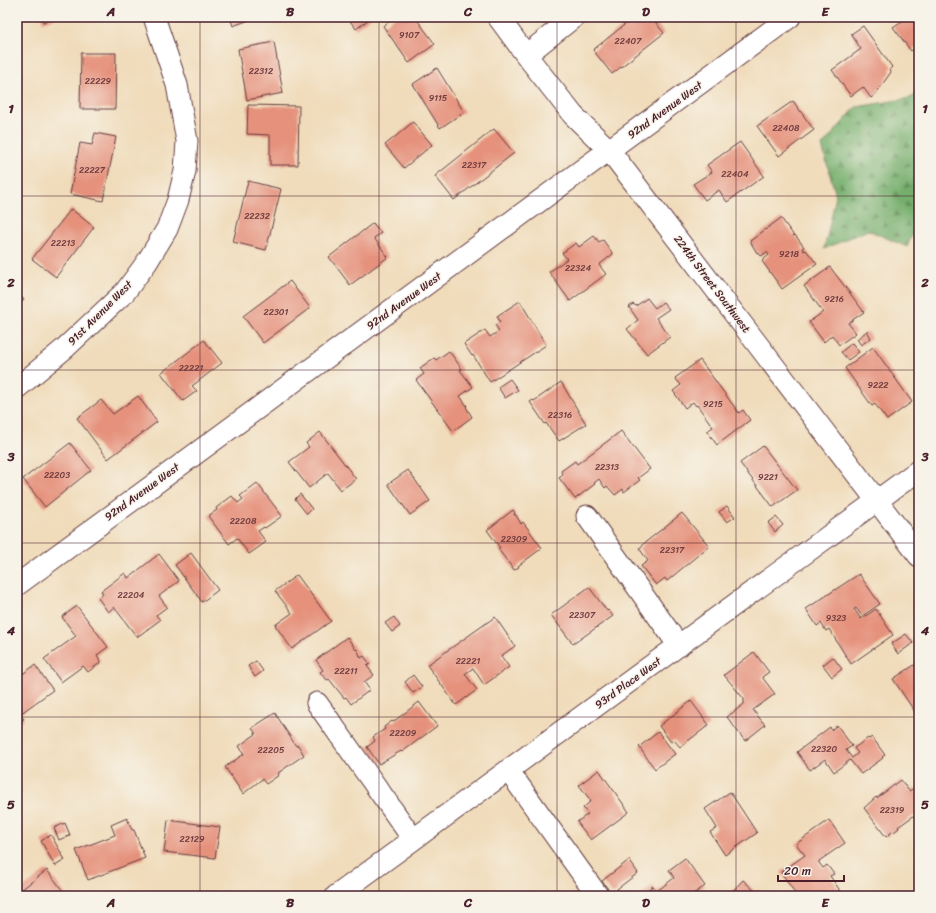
<svg xmlns="http://www.w3.org/2000/svg" width="936" height="913" viewBox="0 0 936 913" font-family="Sriracha,sans-serif">
<defs>
<pattern id="forest-firs" width="22" height="20" patternUnits="userSpaceOnUse"><rect width="22" height="20" fill="#75ae6c"/><path d="M5 1l3.5 6h-7zM16 11l3.5 6h-7z" fill="#628d59"/></pattern>
</defs>
<rect width="100%" height="100%" fill="#f7f3e8"/>
<filter id="ink" filterUnits="userSpaceOnUse"><feTurbulence type="fractalNoise" baseFrequency=".025" numOctaves="2"/><feDisplacementMap in="SourceGraphic" scale="8" xChannelSelector="R" yChannelSelector="G"/><feConvolveMatrix kernelMatrix="1 2 1 2 8 2 1 2 1" color-interpolation-filters="sRGB"/></filter>
<filter id="wash" filterUnits="userSpaceOnUse"><feTurbulence type="fractalNoise" baseFrequency=".012" numOctaves="4" result="noise"/><feDisplacementMap in="SourceGraphic" scale="16" xChannelSelector="R" yChannelSelector="G"/><feGaussianBlur stdDeviation="0.9" result="paint"/><feColorMatrix in="noise" values="0 0 0 0 0 0 0 0 0 0 0 0 0 0 0 0 0 1.4 0 .05"/><feComposite in="paint" operator="in"/></filter>
<g filter="url(#wash)">
<rect width="100%" height="100%" fill="#f0dbba"/>
<path fill="url(#forest-firs)" stroke="#60664c" d="M 919,93 L 919,219 L 907,247 L 868,230 L 824,249 L 836,196 L 822,146 L 856,107 L 910,98 Z"/>
<g id="blocks">
<path fill="#e5917b" d="M 42,17 L 59,17 L 43,22 Z
M 230,17 L 257,17 L 233,26 Z
M 347,17 L 372,17 L 356,29 Z
M 395,17 L 415,17 L 435,44 L 409,63 L 383,26 Z
M 634,17 L 651,17 L 664,33 L 612,74 L 593,50 Z
M 908,17 L 919,17 L 919,45 L 911,51 L 893,27 Z
M 863,26 L 892,67 L 890,69 L 891,72 L 875,95 L 871,98 L 863,87 L 851,96 L 832,70 L 861,49 L 851,34 Z
M 274,42 L 283,93 L 247,100 L 238,49 Z
M 81,53 L 116,53 L 115,109 L 80,109 Z
M 437,68 L 464,112 L 440,128 L 413,84 Z
M 17,69 L 23,70 L 20,90 L 17,90 Z
M 793,101 L 814,130 L 779,156 L 757,126 Z
M 248,105 L 299,106 L 298,165 L 270,165 L 270,135 L 247,134 Z
M 413,122 L 432,145 L 404,168 L 385,145 Z
M 494,129 L 514,153 L 454,200 L 435,176 Z
M 95,133 L 116,137 L 103,201 L 70,194 L 80,143 L 92,145 Z
M 740,142 L 764,176 L 727,202 L 719,190 L 705,200 L 693,184 L 712,172 L 707,165 Z
M 248,181 L 281,189 L 266,250 L 233,242 Z
M 71,209 L 94,227 L 56,277 L 32,259 Z
M 781,218 L 794,236 L 795,235 L 804,247 L 802,248 L 804,251 L 806,250 L 817,264 L 782,289 L 762,261 L 769,255 L 767,252 L 761,256 L 758,252 L 757,253 L 750,241 Z
M 373,223 L 381,233 L 374,238 L 388,257 L 350,285 L 329,257 Z
M 594,236 L 599,242 L 603,240 L 613,254 L 599,265 L 606,274 L 570,301 L 549,272 L 567,259 L 562,253 L 576,243 L 579,247 Z
M 830,267 L 864,312 L 848,323 L 856,333 L 839,345 L 832,335 L 824,342 L 809,322 L 823,312 L 804,286 Z
M 290,281 L 310,308 L 263,343 L 243,316 Z
M 17,291 L 24,300 L 17,306 Z
M 647,298 L 655,308 L 663,302 L 669,309 L 656,318 L 670,337 L 647,354 L 627,329 L 638,320 L 629,307 L 633,304 L 636,306 Z
M 520,301 L 546,345 L 490,382 L 473,355 L 472,356 L 464,344 L 485,330 L 490,337 L 499,331 L 495,325 L 500,322 L 497,316 Z
M 867,331 L 871,338 L 861,345 L 857,339 Z
M 204,340 L 222,363 L 192,386 L 197,391 L 183,401 L 161,373 Z
M 852,343 L 859,352 L 848,360 L 841,352 Z
M 873,347 L 912,402 L 887,420 L 875,404 L 872,406 L 845,368 Z
M 449,351 L 462,369 L 460,370 L 473,387 L 460,396 L 467,406 L 466,407 L 472,417 L 453,431 L 416,380 L 424,374 L 420,368 L 434,358 L 436,360 Z
M 700,360 L 739,413 L 743,410 L 750,420 L 717,445 L 707,431 L 713,427 L 697,405 L 696,406 L 693,402 L 685,408 L 673,391 L 681,385 L 675,378 Z
M 510,379 L 518,390 L 505,398 L 498,387 Z
M 561,382 L 586,424 L 559,441 L 546,423 L 545,424 L 530,402 L 533,400 L 534,401 Z
M 138,396 L 157,422 L 108,459 L 77,418 L 101,400 L 113,414 Z
M 621,431 L 650,469 L 638,478 L 640,480 L 624,492 L 623,489 L 615,495 L 607,486 L 605,488 L 599,479 L 594,483 L 595,484 L 575,499 L 559,478 L 563,475 L 561,471 L 575,461 L 577,464 Z
M 320,432 L 356,479 L 341,490 L 328,473 L 309,488 L 289,462 L 309,447 L 306,443 Z
M 70,443 L 91,470 L 45,507 L 23,479 Z
M 763,446 L 797,490 L 773,507 L 740,463 Z
M 408,470 L 430,501 L 410,515 L 388,484 Z
M 257,483 L 282,516 L 265,528 L 264,527 L 258,531 L 266,542 L 249,554 L 237,538 L 229,544 L 208,516 L 217,510 L 216,508 L 232,496 L 238,503 L 243,499 L 240,496 Z
M 300,494 L 312,509 L 307,514 L 295,499 Z
M 727,506 L 735,517 L 727,522 L 719,512 Z
M 513,510 L 515,513 L 514,515 L 516,515 L 521,524 L 523,522 L 542,548 L 518,566 L 519,567 L 514,570 L 498,549 L 500,548 L 487,530 Z
M 682,513 L 709,546 L 667,581 L 665,578 L 656,585 L 641,566 L 648,561 L 639,548 L 643,546 L 642,545 Z
M 776,517 L 783,525 L 775,532 L 768,523 Z
M 191,553 L 218,590 L 202,602 L 175,565 Z
M 159,554 L 179,581 L 159,596 L 167,607 L 156,615 L 160,620 L 137,637 L 114,607 L 108,612 L 98,598 L 103,594 L 101,591 L 125,573 L 128,578 Z
M 859,574 L 880,604 L 862,616 L 856,608 L 854,609 L 861,619 L 876,609 L 893,635 L 851,664 L 829,629 L 826,631 L 821,623 L 817,626 L 806,609 Z
M 297,575 L 331,621 L 292,649 L 275,625 L 292,613 L 275,591 Z
M 589,587 L 607,611 L 608,610 L 613,616 L 573,644 L 551,615 Z
M 77,606 L 108,647 L 97,655 L 101,662 L 88,672 L 83,666 L 61,682 L 44,659 L 76,636 L 62,617 Z
M 394,617 L 400,626 L 392,632 L 385,623 Z
M 495,617 L 515,646 L 501,656 L 509,667 L 484,685 L 473,668 L 465,674 L 477,690 L 456,705 L 427,665 Z
M 906,634 L 913,643 L 898,654 L 891,644 Z
M 347,637 L 356,650 L 357,649 L 361,658 L 364,656 L 370,664 L 367,666 L 374,675 L 364,682 L 370,690 L 351,704 L 346,697 L 344,698 L 329,679 L 327,680 L 320,672 L 323,670 L 316,660 Z
M 754,652 L 769,672 L 762,677 L 775,694 L 753,710 L 765,725 L 745,741 L 727,717 L 744,704 L 744,699 L 724,675 Z
M 833,657 L 842,669 L 832,677 L 823,665 Z
M 256,661 L 263,671 L 255,677 L 248,666 Z
M 919,662 L 919,718 L 893,679 Z
M 35,665 L 53,690 L 20,714 L 24,719 L 17,724 L 17,678 Z
M 413,675 L 422,687 L 413,693 L 405,682 Z
M 691,701 L 709,725 L 680,747 L 674,740 L 671,742 L 659,726 Z
M 419,702 L 437,726 L 402,752 L 401,751 L 379,764 L 367,747 L 375,741 L 373,737 L 385,729 L 384,727 L 392,721 L 393,722 Z
M 275,713 L 296,746 L 298,745 L 304,755 L 278,773 L 279,775 L 266,784 L 262,779 L 243,794 L 225,767 L 244,754 L 239,746 L 256,734 L 252,728 Z
M 837,725 L 852,746 L 846,750 L 852,758 L 858,753 L 854,748 L 868,738 L 869,739 L 872,737 L 885,755 L 882,757 L 883,758 L 861,774 L 850,760 L 834,772 L 825,759 L 810,770 L 797,752 L 830,727 L 831,730 Z
M 658,732 L 675,754 L 655,769 L 639,747 Z
M 599,770 L 629,812 L 591,840 L 577,822 L 588,814 L 583,808 L 591,801 L 579,785 Z
M 901,780 L 909,791 L 914,788 L 919,794 L 919,812 L 898,827 L 899,828 L 894,832 L 893,831 L 886,837 L 864,808 L 876,797 L 877,798 Z
M 730,792 L 757,833 L 725,855 L 710,832 L 717,828 L 705,809 Z
M 127,818 L 132,830 L 134,830 L 145,858 L 88,880 L 76,850 L 115,835 L 111,825 Z
M 168,820 L 220,827 L 215,858 L 164,852 Z
M 829,820 L 845,843 L 819,861 L 819,863 L 823,868 L 827,865 L 834,874 L 830,876 L 839,889 L 839,891 L 832,896 L 797,896 L 781,872 L 805,855 L 796,844 Z
M 65,823 L 70,835 L 59,840 L 54,828 Z
M 51,835 L 65,860 L 55,866 L 41,841 Z
M 685,858 L 705,886 L 690,896 L 639,896 L 653,886 L 657,891 L 674,878 L 669,870 Z
M 629,860 L 638,873 L 617,889 L 618,891 L 613,894 L 612,892 L 611,893 L 602,881 Z
M 47,870 L 66,895 L 17,896 L 17,893 Z
M 743,880 L 756,892 L 758,890 L 764,896 L 728,896 Z"/>
</g>
</g>
<g filter="url(#ink)">
<use href="#blocks" fill-opacity="0" stroke="#633b40" stroke-width="1"/>
<g fill="none" stroke-linecap="round" stroke-linejoin="round">
<defs>
<path id="minor" d="M 498,17 L 526,55 L 573,115 L 610,151 L 919,556
M 526,55 L 574,17
M 17,388 L 64,349 L 125,292 L 147,262 L 167,229 L 178,200 L 185,171 L 187,141 L 177,85 L 154,17
M 587,516 L 679,646
M 17,585 L 790,17
M 317,703 L 413,839
M 508,770 L 598,896
M 336,896 L 919,470"/>
</defs>
<use href="#minor" stroke="#633b40" stroke-width="23"/>
<use href="#minor" stroke="#fff" stroke-width="21"/>
</g>
</g>
<path fill="none" stroke="#4a1f2b" stroke-width="1" stroke-opacity="0.55" d="M 200,17 L 200,896M 379,17 L 379,896M 557,17 L 557,896M 736,17 L 736,896M 17,196 L 919,196M 17,370 L 919,370M 17,543 L 919,543M 17,717 L 919,717"/>
<g text-anchor="middle" dominant-baseline="central" stroke-width="3" stroke-linejoin="round" paint-order="stroke">
<g font-size="9" fill="#713c3f">
<text x="409" y="35">9107</text>
<text x="628" y="41">22407</text>
<text x="261" y="71">22312</text>
<text x="98" y="81">22229</text>
<text x="438" y="98">9115</text>
<text x="786" y="128">22408</text>
<text x="474" y="165">22317</text>
<text x="92" y="170">22227</text>
<text x="735" y="174">22404</text>
<text x="257" y="216">22232</text>
<text x="63" y="243">22213</text>
<text x="789" y="254">9218</text>
<text x="578" y="268">22324</text>
<text x="834" y="299">9216</text>
<text x="276" y="312">22301</text>
<text x="191" y="368">22221</text>
<text x="878" y="385">9222</text>
<text x="713" y="404">9215</text>
<text x="560" y="415">22316</text>
<text x="607" y="467">22313</text>
<text x="57" y="475">22203</text>
<text x="768" y="477">9221</text>
<text x="243" y="521">22208</text>
<text x="514" y="539">22309</text>
<text x="672" y="550">22317</text>
<text x="131" y="595">22204</text>
<text x="582" y="615">22307</text>
<text x="836" y="618">9323</text>
<text x="468" y="661">22221</text>
<text x="346" y="671">22211</text>
<text x="403" y="733">22209</text>
<text x="824" y="749">22320</text>
<text x="271" y="750">22205</text>
<text x="892" y="810">22319</text>
<text x="192" y="839">22129</text>
</g>
<g font-size="11" fill="#4a1f2b" stroke="#f7f3e8">
<text transform="translate(665 110) rotate(-36)">92nd Avenue West</text>
<text transform="translate(712 284) rotate(53)">224th Street Southwest</text>
<text transform="translate(404 301) rotate(-36)">92nd Avenue West</text>
<text transform="translate(100 313) rotate(-45)">91st Avenue West</text>
<text transform="translate(142 492) rotate(-36)">92nd Avenue West</text>
<text transform="translate(628 683) rotate(-36)">93rd Place West</text>
</g>
</g>
<rect width="936" height="913" fill="none" stroke="#f7f3e8" stroke-width="44"/>
<path d="M778 875v6h66v-6" fill="none" stroke="#4a1f2b" stroke-width="2"/>
<text x="784" y="875" font-size="12" fill="#4a1f2b" stroke="#f7f3e8" stroke-width="3" paint-order="stroke">20 m</text>
<rect x="22" y="22" width="892" height="869" fill="none" stroke="#4a1f2b" stroke-width="1.5"/>
<g font-size="13" text-anchor="middle" font-weight="bold" fill="#4a1f2b">
<text x="111" y="16">A</text>
<text x="290" y="16">B</text>
<text x="468" y="16">C</text>
<text x="646" y="16">D</text>
<text x="825" y="16">E</text>
<text x="11" y="113">1</text>
<text x="925" y="113">1</text>
<text x="11" y="287">2</text>
<text x="925" y="287">2</text>
<text x="11" y="461">3</text>
<text x="925" y="461">3</text>
<text x="11" y="635">4</text>
<text x="925" y="635">4</text>
<text x="11" y="809">5</text>
<text x="925" y="809">5</text>
<text x="111" y="907">A</text>
<text x="290" y="907">B</text>
<text x="468" y="907">C</text>
<text x="646" y="907">D</text>
<text x="825" y="907">E</text>
</g>
</svg>
